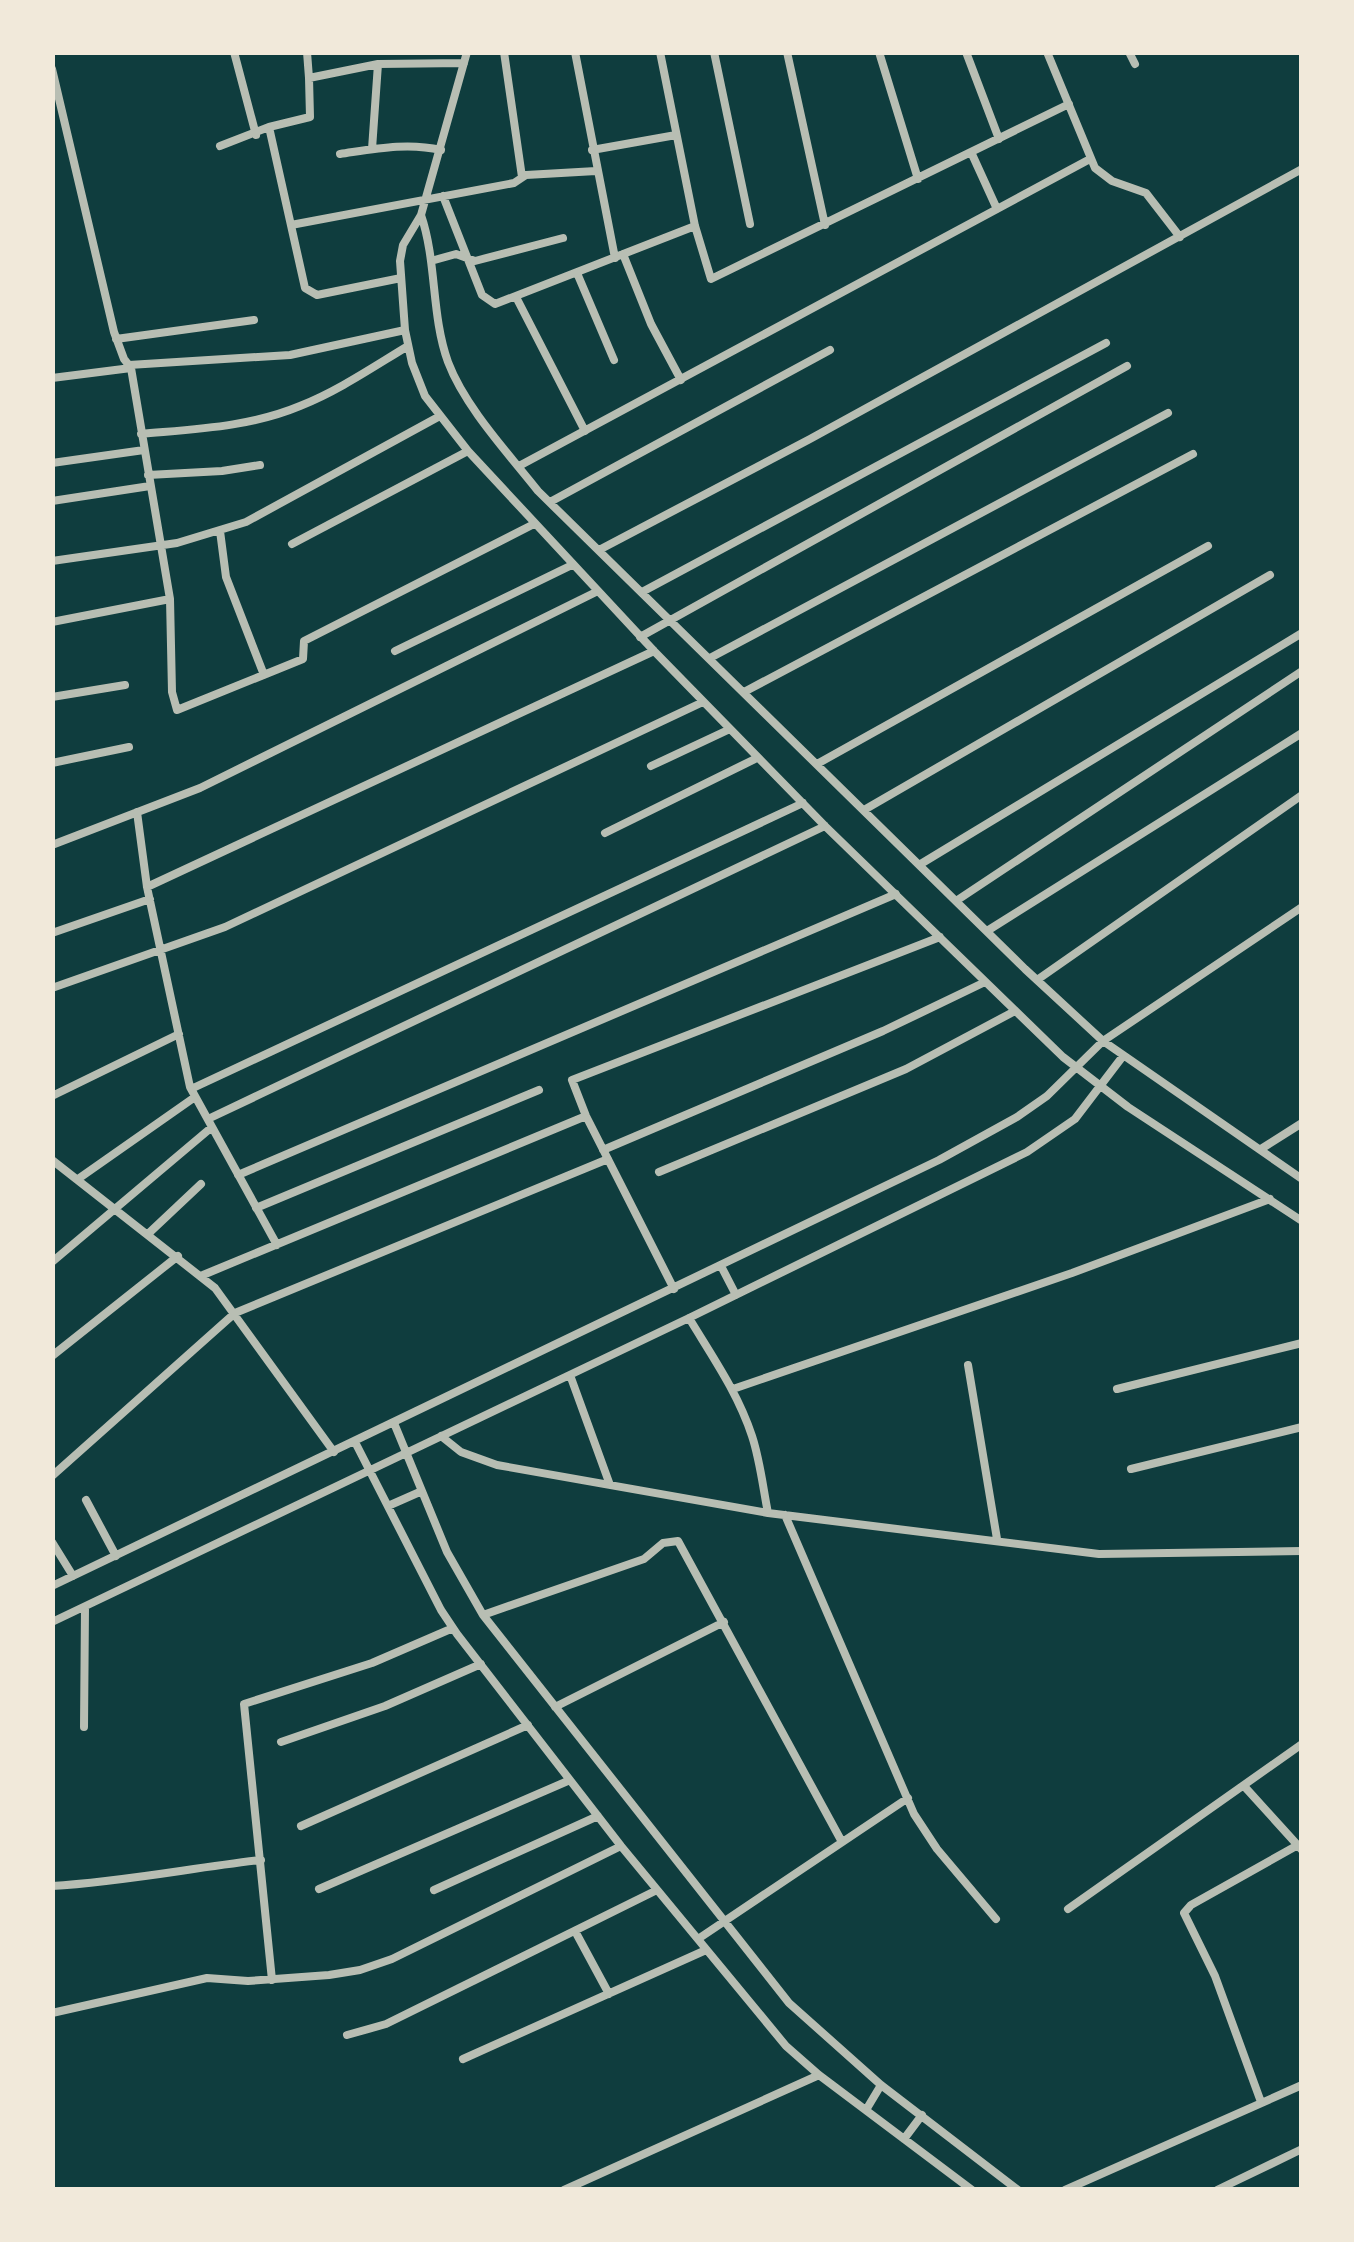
<svg xmlns="http://www.w3.org/2000/svg" width="1354" height="2242" viewBox="0 0 1354 2242" font-family="'Source Serif 4',serif">
<rect width="100%" height="100%" fill="#0f3d3e"/>
<g fill="none" stroke-linecap="round" stroke-linejoin="round">
<path stroke="#b8beb3" stroke-width="8" d="M 234,52 L 256,135
M 307,52 L 309,78
M 467,52 L 421,215 L 403,245 L 400,261 L 405,330 L 412,363 L 425,396 L 468,451 L 654,651 L 825,826 L 1063,1057 L 1128,1107 L 1302,1221
M 504,52 L 522,177
M 575,52 L 615,258
M 660,52 L 695,226 L 711,279 L 1069,104
M 714,52 L 750,224
M 787,52 L 825,225
M 879,52 L 918,179
M 966,52 L 999,139
M 1047,52 L 1095,168 L 1112,181 L 1146,193 L 1180,237
M 1129,52 L 1135,64
M 52,69 L 114,332 L 124,359 L 131,368 L 170,599 L 172,692 L 177,710 L 303,659 L 304,641 L 534,524
M 269,127 L 305,288 L 317,295 L 401,278
M 220,146 L 269,127 L 310,117 L 309,78 L 378,64 L 464,63
M 372,149 L 378,64
M 592,150 L 676,135
M 971,152 L 997,209
M 340,154 C 374,149 407,142 441,150
M 443,196 L 482,295 L 495,304 L 695,226
M 421,215 C 437,262 431,315 448,362 C 465,407 508,453 538,491 L 1025,969 L 1103,1041 L 1302,1179
M 291,225 L 514,183 L 526,175 L 596,171
M 623,254 L 651,324 L 681,380
M 431,261 L 456,254 L 475,261 L 563,238
M 577,273 L 614,360
M 516,297 L 585,431
M 116,339 L 254,320
M 129,365 L 290,355 L 405,330
M 52,378 L 131,368
M 141,434 C 195,429 250,427 300,406 C 338,391 373,367 408,346
M 52,463 L 144,450
M 519,466 L 1090,159
M 148,475 L 222,471 L 260,465
M 52,501 L 150,486
M 550,502 L 830,350
M 220,531 L 226,577 L 264,675
M 292,544 L 468,451
M 599,550 L 810,439 L 1302,169
M 52,561 L 177,543 L 246,522 L 440,416
M 642,592 L 1106,343
M 52,622 L 170,599
M 640,637 L 1127,366
M 395,651 L 572,565
M 710,658 L 1168,413
M 744,692 L 1193,454
M 52,697 L 125,685
M 52,763 L 129,747
M 817,764 L 1208,546
M 651,766 L 730,729
M 864,810 L 1270,575
M 137,812 L 147,887 L 190,1087 L 277,1245
M 605,833 L 757,758
M 52,845 L 200,788 L 596,592
M 919,865 L 1302,633
M 147,887 L 654,651
M 956,901 L 1302,671
M 987,931 L 1302,733
M 52,933 L 150,899
M 1037,980 L 1302,795
M 52,988 L 225,927 L 703,702
M 191,1089 L 803,803
M 52,1096 L 179,1034
M 208,1119 L 825,826
M 1261,1149 L 1302,1123
M 603,1150 L 883,1031 L 985,982
M 52,1160 L 215,1288 L 334,1452
M 659,1172 L 906,1069 L 1015,1011
M 238,1175 L 896,894
M 78,1179 L 195,1097
M 256,1208 L 539,1090
M 149,1233 L 201,1184
M 52,1262 L 212,1127
M 721,1266 L 736,1295
M 203,1275 L 586,1116
M 674,1289 L 586,1116 L 572,1080 L 940,937
M 689,1318 C 712,1356 738,1393 752,1436 C 760,1460 763,1488 768,1513
M 52,1356 L 178,1256
M 968,1365 L 997,1539
M 570,1375 L 610,1485
M 733,1389 L 1072,1273 L 1270,1199
M 1117,1389 L 1302,1343
M 394,1423 L 447,1552 L 483,1615 L 789,2003 L 881,2085 L 1018,2190
M 441,1436 L 461,1452 L 497,1465 L 768,1513 L 1099,1554 L 1302,1551
M 355,1442 L 441,1610 L 457,1634 L 621,1846 L 786,2046 L 819,2075 L 972,2190
M 1131,1469 L 1302,1427
M 52,1476 L 235,1313 L 608,1159
M 86,1500 L 116,1556
M 388,1506 L 422,1491
M 785,1515 L 914,1814 L 937,1849 L 996,1919
M 52,1542 L 73,1576
M 52,1586 L 939,1160 L 1017,1117 L 1047,1096 L 1103,1041 L 1302,907
M 483,1615 L 644,1559 L 663,1543 L 678,1541 L 842,1842
M 52,1622 L 689,1318 L 1027,1152 L 1075,1119 L 1123,1056
M 555,1707 L 724,1622
M 84,1727 L 85,1607
M 281,1742 L 385,1706 L 481,1664
M 1244,1786 L 1302,1850
M 301,1826 L 528,1725
M 52,1886 C 122,1882 191,1868 261,1860
M 319,1889 L 570,1780
M 434,1890 L 598,1816
M 1068,1909 L 1302,1744
M 575,1931 L 609,1994
M 698,1939 L 908,1798
M 272,1980 L 244,1704 L 372,1663 L 453,1628
M 52,2013 L 207,1978 L 248,1981 L 329,1975 L 360,1970 L 392,1959 L 621,1846
M 347,2035 L 386,2024 L 657,1890
M 463,2059 L 706,1950
M 1261,2102 L 1215,1976 L 1184,1913 L 1191,1905 L 1298,1845
M 866,2110 L 881,2085
M 904,2139 L 922,2115
M 564,2190 L 819,2075
M 1065,2190 L 1302,2085
M 1217,2190 L 1302,2149"/>
</g>
<rect width="1354" height="2242" fill="none" stroke="#f1e9da" stroke-width="110"/>
</svg>
